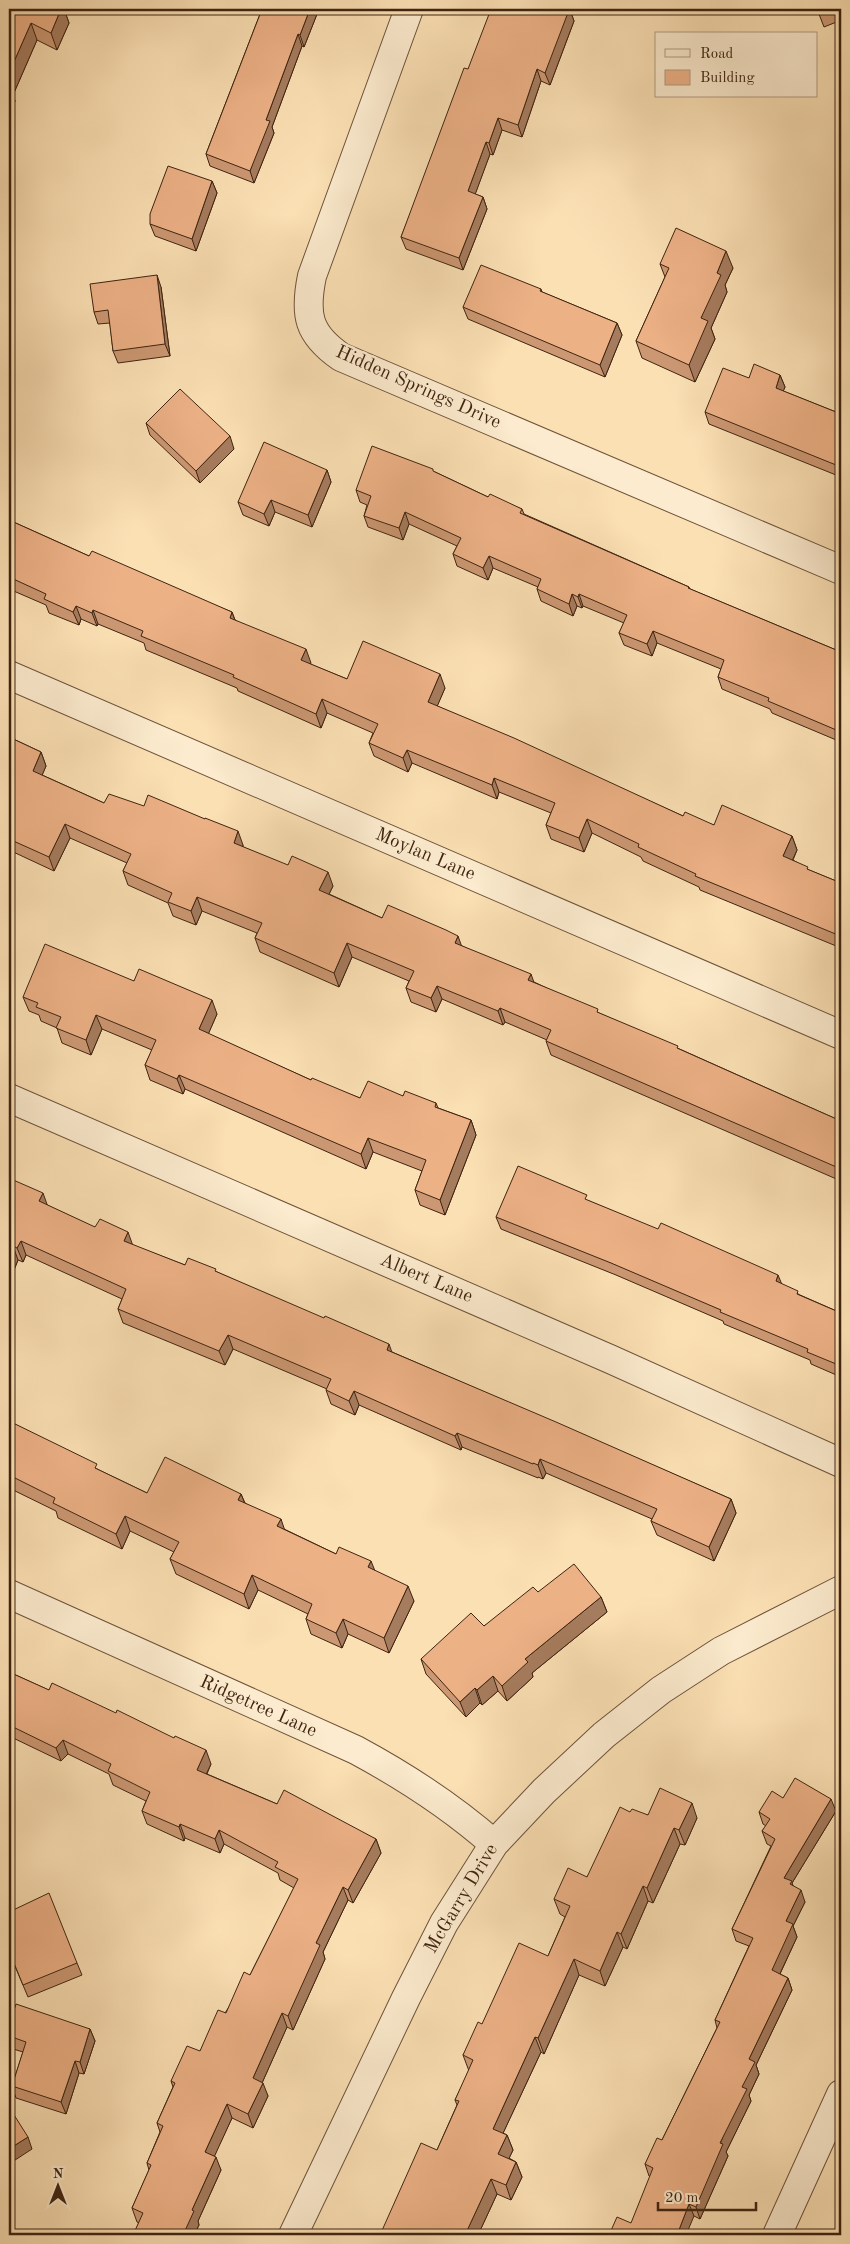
<svg xmlns="http://www.w3.org/2000/svg" width="850" height="2244" viewBox="0 0 850 2244" font-family="'Old Standard TT',serif">
<rect width="100%" height="100%" fill="#fbe0b4"/>
<filter id="stains"><feTurbulence type="fractalNoise" baseFrequency=".004" numOctaves="4"/><feColorMatrix values="0 0 0 0 .2 0 0 0 0 .09 0 0 0 0 .02 0 0 0 .5 -.17"/></filter>
<radialGradient id="worn" r=".72"><stop offset=".6" stop-color="#630" stop-opacity="0"/><stop offset="1" stop-color="#630" stop-opacity=".3"/></radialGradient>
<g fill="none" stroke-linecap="round" stroke-linejoin="round">
<defs>
<path id="minor" d="M 409,9 L 312,276 C 304,315 308,334 341,357 L 841,570
M 9,675 L 841,1035
M 9,1098 L 610,1359 L 841,1463
M 9,1594 L 356,1750 C 406,1777 451,1806 494,1844
M 293,2235 L 406,1998 L 444,1923 L 494,1844 L 544,1791 L 604,1735 L 661,1690 L 721,1651 L 841,1590
M 777,2235 L 841,2094"/>
</defs>
<use href="#minor" stroke="#6e533a" stroke-width="30"/>
<use href="#minor" stroke="#fcebce" stroke-width="28"/>
</g>
<path fill="#cc9873" stroke="#3f2411" d="M 9,9 L 64,9 L 69,23 L 57,50 L 37,40 L 13,95 L 15,101 L 9,116 Z
M 262,9 L 319,9 L 304,47 L 302,46 L 272,127 L 274,133 L 254,183 L 210,166 L 206,154 Z
M 817,9 L 841,9 L 839,21 L 824,27 Z
M 570,10 L 574,21 L 550,85 L 541,81 L 522,137 L 502,130 L 493,155 L 490,154 L 475,194 L 483,197 L 487,209 L 463,270 L 406,249 L 401,237 L 468,69 L 516,13 Z
M 212,181 L 217,193 L 196,251 L 155,236 L 150,224 Z
M 660,264 L 733,268 L 725,285 L 727,292 L 711,328 L 715,339 L 695,382 L 642,358 L 636,341 L 665,277 Z
M 161,287 L 170,356 L 118,363 L 113,351 L 110,323 L 98,324 L 94,312 Z
M 541,289 L 542,292 L 617,323 L 622,335 L 605,377 L 468,319 L 463,307 Z
M 780,375 L 785,387 L 783,391 L 841,414 L 841,477 L 709,424 L 705,412 L 749,378 Z
M 146,423 L 234,449 L 200,483 L 150,435 Z
M 327,470 L 331,482 L 312,527 L 275,512 L 269,526 L 243,515 L 238,502 Z
M 435,472 L 488,497 L 522,509 L 524,514 L 689,587 L 690,589 L 841,652 L 841,742 L 772,713 L 770,709 L 722,689 L 718,677 L 721,669 L 657,643 L 652,656 L 624,645 L 619,633 L 624,623 L 583,606 L 582,608 L 577,606 L 573,616 L 541,601 L 537,589 L 538,587 L 493,568 L 488,580 L 457,566 L 453,554 L 457,546 L 409,524 L 403,540 L 368,527 L 364,516 L 367,505 L 360,502 L 356,490 Z
M 9,520 L 89,556 L 232,612 L 235,620 L 311,663 L 310,664 L 347,679 L 445,688 L 437,706 L 683,816 L 714,825 L 792,836 L 797,850 L 793,860 L 809,870 L 841,883 L 841,948 L 700,890 L 699,887 L 643,861 L 641,857 L 592,833 L 584,852 L 551,839 L 546,825 L 551,813 L 499,792 L 497,799 L 412,763 L 408,772 L 374,756 L 369,743 L 373,733 L 327,713 L 321,728 L 238,691 L 237,688 L 146,650 L 144,643 L 98,624 L 97,626 L 81,619 L 79,625 L 49,613 L 46,605 L 9,589 Z
M 9,737 L 41,752 L 46,766 L 42,775 L 104,803 L 243,845 L 243,847 L 333,886 L 329,894 L 382,918 L 462,946 L 534,982 L 599,1013 L 789,1098 L 841,1121 L 841,1181 L 551,1055 L 546,1041 L 547,1040 L 505,1022 L 503,1025 L 442,999 L 436,1012 L 411,1002 L 406,988 L 409,981 L 352,957 L 339,987 L 260,952 L 255,938 L 257,933 L 202,911 L 196,925 L 173,916 L 168,903 L 128,885 L 123,871 L 127,863 L 70,838 L 54,871 L 9,850 Z
M 134,981 L 217,1014 L 208,1034 L 311,1080 L 360,1098 L 403,1096 L 436,1103 L 438,1108 L 471,1120 L 476,1135 L 445,1215 L 420,1205 L 415,1190 L 422,1171 L 373,1152 L 366,1169 L 185,1089 L 183,1094 L 150,1080 L 145,1065 L 152,1050 L 102,1029 L 91,1055 L 62,1043 L 57,1028 L 41,1021 L 39,1015 L 29,1011 L 23,997 Z
M 9,1185 L 47,1205 L 132,1245 L 185,1265 L 217,1272 L 392,1352 L 731,1499 L 736,1513 L 714,1561 L 657,1535 L 651,1521 L 652,1519 L 546,1473 L 543,1479 L 538,1477 L 538,1478 L 462,1447 L 461,1450 L 359,1405 L 355,1415 L 331,1404 L 326,1390 L 327,1389 L 233,1349 L 225,1365 L 123,1323 L 118,1309 L 122,1299 L 26,1255 L 23,1262 L 18,1260 L 14,1270 L 9,1267 Z
M 589,1201 L 781,1284 L 800,1295 L 841,1313 L 841,1377 L 811,1364 L 810,1360 L 724,1324 L 723,1321 L 616,1275 L 501,1229 L 496,1217 Z
M 9,1421 L 99,1470 L 147,1493 L 241,1494 L 245,1503 L 284,1529 L 336,1554 L 374,1570 L 414,1601 L 389,1653 L 348,1634 L 342,1648 L 311,1634 L 306,1619 L 308,1614 L 258,1590 L 249,1609 L 176,1574 L 170,1559 L 174,1552 L 130,1531 L 122,1549 L 58,1518 L 56,1511 L 9,1488 Z
M 538,1592 L 601,1597 L 607,1612 L 532,1673 L 533,1677 L 507,1701 L 498,1691 L 482,1705 L 480,1703 L 466,1717 L 426,1674 L 421,1659 L 484,1626 Z
M 9,1672 L 211,1764 L 207,1774 L 277,1804 L 376,1839 L 381,1853 L 353,1903 L 348,1900 L 323,1952 L 325,1959 L 293,2030 L 287,2027 L 262,2083 L 268,2096 L 253,2128 L 232,2118 L 214,2156 L 221,2170 L 198,2221 L 199,2225 L 194,2235 L 133,2235 L 139,2223 L 137,2222 L 132,2208 L 149,2170 L 147,2163 L 160,2132 L 157,2123 L 173,2087 L 171,2081 L 200,2051 L 250,1975 L 294,1888 L 280,1880 L 278,1873 L 224,1844 L 220,1853 L 185,1838 L 184,1841 L 147,1824 L 142,1811 L 146,1801 L 113,1785 L 109,1774 L 68,1754 L 61,1761 L 9,1736 Z
M 783,1798 L 836,1811 L 792,1883 L 793,1886 L 805,1902 L 793,1926 L 797,1937 L 780,1974 L 788,1978 L 792,1990 L 756,2065 L 759,2074 L 749,2095 L 751,2101 L 726,2152 L 728,2156 L 700,2219 L 694,2216 L 649,2176 L 645,2164 L 662,2140 L 717,2028 L 715,2020 L 749,1946 L 736,1941 L 732,1929 L 771,1846 L 767,1844 L 762,1831 L 766,1826 L 763,1824 L 759,1812 Z
M 630,1812 L 648,1815 L 697,1818 L 685,1845 L 680,1844 L 653,1903 L 648,1901 L 627,1949 L 623,1947 L 605,1986 L 579,1975 L 544,2054 L 541,2052 L 503,2133 L 507,2135 L 513,2150 L 509,2158 L 516,2162 L 522,2177 L 511,2200 L 497,2194 L 478,2235 L 380,2235 L 437,2150 L 457,2105 L 455,2100 L 469,2071 L 463,2055 L 482,2024 L 548,1956 L 565,1917 L 560,1914 L 554,1899 L 587,1877 Z
M 9,1912 L 77,1963 L 82,1975 L 28,1997 L 9,1952 Z
M 9,2026 L 90,2029 L 95,2041 L 84,2074 L 79,2073 L 66,2114 L 16,2098 L 12,2086 L 23,2052 L 10,2048 L 9,2044 Z"/>
<path fill="#a67c5e" stroke="#3f2411" d="M 61,9 L 64,9 L 69,23 L 57,50 L 51,33 Z
M 310,9 L 319,9 L 304,47 L 300,35 Z
M 563,9 L 570,9 L 570,10 L 574,21 L 550,85 L 545,73 Z
M 31,23 L 37,40 L 13,95 L 15,101 L 9,116 L 9,73 Z
M 298,34 L 302,46 L 272,127 L 274,133 L 254,183 L 250,171 L 266,120 Z
M 537,69 L 541,81 L 522,137 L 518,125 Z
M 498,118 L 502,130 L 493,155 L 489,143 Z
M 486,142 L 490,154 L 472,203 L 468,191 Z
M 212,181 L 217,193 L 196,251 L 192,239 Z
M 483,197 L 487,209 L 463,270 L 459,258 Z
M 726,251 L 733,268 L 725,285 L 727,292 L 711,328 L 715,339 L 695,382 L 689,365 L 701,318 L 717,273 Z
M 157,275 L 161,287 L 170,356 L 165,344 Z
M 617,323 L 622,335 L 605,377 L 600,365 Z
M 780,375 L 785,387 L 780,399 L 776,388 Z
M 230,436 L 234,449 L 200,483 L 196,471 Z
M 327,470 L 331,482 L 312,527 L 308,515 Z
M 271,500 L 275,512 L 269,526 L 264,514 Z
M 405,512 L 409,524 L 403,540 L 399,528 Z
M 489,556 L 493,568 L 488,580 L 483,568 Z
M 572,594 L 577,606 L 573,616 L 569,604 Z
M 579,594 L 583,606 L 582,608 L 578,597 Z
M 76,606 L 81,619 L 79,625 L 73,612 Z
M 93,610 L 98,624 L 97,626 L 92,613 Z
M 232,612 L 237,626 L 230,618 Z
M 653,631 L 657,643 L 652,656 L 647,644 Z
M 306,649 L 311,663 L 306,674 L 301,660 Z
M 440,674 L 445,688 L 433,716 L 428,702 Z
M 322,699 L 327,713 L 321,728 L 316,714 Z
M 407,750 L 412,763 L 408,772 L 403,758 Z
M 41,752 L 46,766 L 38,785 L 33,771 Z
M 494,778 L 499,792 L 497,799 L 492,785 Z
M 587,819 L 592,833 L 584,852 L 579,838 Z
M 65,824 L 70,838 L 54,871 L 49,857 Z
M 238,831 L 243,845 L 239,857 L 234,843 Z
M 792,836 L 797,850 L 788,870 L 783,856 Z
M 328,872 L 333,886 L 324,904 L 319,890 Z
M 197,897 L 202,911 L 196,925 L 191,911 Z
M 839,934 L 841,940 L 841,943 L 838,935 Z
M 458,936 L 463,950 L 455,943 Z
M 347,943 L 352,957 L 339,987 L 334,973 Z
M 531,974 L 536,988 L 528,980 Z
M 437,986 L 442,999 L 436,1012 L 431,998 Z
M 212,1000 L 217,1014 L 204,1044 L 199,1029 Z
M 500,1008 L 505,1022 L 503,1025 L 498,1011 Z
M 96,1015 L 102,1029 L 91,1055 L 86,1040 Z
M 179,1075 L 185,1089 L 183,1094 L 177,1079 Z
M 471,1120 L 476,1135 L 445,1215 L 440,1200 Z
M 368,1138 L 373,1152 L 366,1169 L 361,1154 Z
M 43,1193 L 48,1207 L 39,1201 Z
M 128,1232 L 133,1246 L 124,1241 Z
M 21,1241 L 26,1255 L 23,1262 L 17,1248 Z
M 13,1246 L 18,1260 L 14,1270 L 9,1256 Z
M 778,1275 L 783,1287 L 776,1281 Z
M 228,1335 L 233,1349 L 225,1365 L 219,1351 Z
M 389,1344 L 394,1358 L 387,1350 Z
M 354,1391 L 359,1405 L 355,1415 L 349,1401 Z
M 457,1433 L 462,1447 L 461,1450 L 455,1436 Z
M 540,1459 L 546,1473 L 543,1479 L 538,1465 Z
M 241,1494 L 247,1509 L 238,1500 Z
M 731,1499 L 736,1513 L 714,1561 L 709,1547 Z
M 125,1516 L 130,1531 L 122,1549 L 116,1534 Z
M 281,1519 L 286,1534 L 277,1526 Z
M 371,1561 L 377,1576 L 368,1567 Z
M 252,1575 L 258,1590 L 249,1609 L 244,1594 Z
M 408,1586 L 414,1601 L 389,1653 L 384,1638 Z
M 601,1597 L 607,1612 L 532,1673 L 533,1677 L 507,1701 L 502,1686 L 525,1659 Z
M 343,1619 L 348,1634 L 342,1648 L 336,1633 Z
M 493,1676 L 498,1691 L 482,1705 L 477,1690 Z
M 475,1688 L 480,1703 L 466,1717 L 460,1702 Z
M 63,1740 L 68,1754 L 61,1761 L 56,1748 Z
M 206,1750 L 211,1764 L 202,1783 L 197,1770 Z
M 831,1799 L 836,1811 L 792,1883 L 796,1893 L 784,1878 Z
M 692,1803 L 697,1818 L 685,1845 L 679,1830 Z
M 180,1824 L 185,1838 L 184,1841 L 179,1827 Z
M 674,1828 L 680,1844 L 653,1903 L 647,1888 Z
M 219,1830 L 224,1844 L 220,1853 L 215,1839 Z
M 376,1839 L 381,1853 L 353,1903 L 348,1890 Z
M 643,1886 L 648,1901 L 627,1949 L 621,1934 Z
M 343,1887 L 348,1900 L 323,1952 L 325,1959 L 293,2030 L 288,2016 L 316,1943 Z
M 801,1890 L 805,1902 L 793,1926 L 797,1937 L 776,1982 L 772,1970 L 786,1921 Z
M 617,1932 L 623,1947 L 605,1986 L 600,1971 Z
M 574,1959 L 579,1975 L 544,2054 L 538,2038 Z
M 788,1978 L 792,1990 L 756,2065 L 759,2074 L 749,2095 L 751,2101 L 726,2152 L 728,2156 L 700,2219 L 696,2207 L 742,2087 L 749,2059 Z
M 282,2013 L 287,2027 L 258,2092 L 253,2078 Z
M 90,2029 L 95,2041 L 84,2074 L 80,2062 Z
M 535,2037 L 541,2052 L 498,2144 L 493,2129 Z
M 75,2061 L 79,2073 L 66,2114 L 61,2102 Z
M 263,2083 L 268,2096 L 253,2128 L 248,2114 Z
M 227,2104 L 232,2118 L 210,2166 L 205,2152 Z
M 507,2135 L 513,2150 L 504,2169 L 498,2154 Z
M 28,2137 L 32,2149 L 9,2164 L 9,2149 Z
M 216,2157 L 221,2170 L 198,2221 L 199,2225 L 194,2235 L 183,2235 L 192,2210 Z
M 516,2162 L 522,2177 L 511,2200 L 506,2185 Z
M 491,2179 L 497,2194 L 478,2235 L 465,2235 Z
M 689,2204 L 694,2216 L 686,2235 L 677,2235 Z"/>
<path fill="#edb186" stroke="#3f2411" d="M 9,9 L 61,9 L 51,33 L 31,23 L 9,73 Z
M 262,9 L 310,9 L 300,35 L 298,34 L 266,120 L 270,121 L 250,171 L 206,154 Z
M 491,9 L 505,9 L 516,13 L 518,9 L 567,9 L 569,10 L 545,73 L 537,69 L 518,125 L 498,118 L 489,143 L 486,142 L 468,191 L 483,197 L 459,258 L 401,237 L 464,68 L 468,69 Z
M 817,9 L 841,9 L 841,28 L 834,9 L 819,15 Z
M 168,166 L 212,181 L 192,239 L 150,224 L 150,214 Z
M 676,228 L 726,251 L 717,273 L 721,275 L 701,318 L 708,321 L 689,365 L 636,341 L 669,268 L 660,264 Z
M 481,265 L 541,289 L 540,291 L 617,323 L 600,365 L 463,307 Z
M 157,275 L 165,344 L 113,351 L 108,310 L 94,312 L 90,284 Z
M 754,364 L 780,375 L 776,388 L 841,414 L 841,467 L 705,412 L 723,368 L 749,378 Z
M 180,389 L 230,436 L 196,471 L 146,423 Z
M 264,442 L 327,470 L 308,515 L 271,500 L 264,514 L 238,502 Z
M 372,446 L 433,469 L 433,471 L 488,497 L 490,494 L 522,509 L 520,513 L 689,587 L 688,588 L 841,652 L 841,732 L 768,701 L 769,698 L 718,677 L 724,660 L 653,631 L 647,644 L 619,633 L 627,615 L 579,594 L 578,597 L 572,594 L 569,604 L 537,589 L 541,579 L 489,556 L 483,568 L 453,554 L 461,538 L 405,512 L 399,528 L 364,516 L 371,496 L 356,490 Z
M 9,520 L 89,556 L 92,551 L 232,612 L 230,618 L 306,649 L 301,660 L 347,679 L 363,641 L 440,674 L 428,702 L 514,738 L 683,816 L 685,812 L 714,825 L 722,805 L 792,836 L 783,856 L 808,867 L 807,869 L 841,883 L 841,935 L 839,934 L 838,935 L 695,876 L 696,874 L 638,847 L 639,844 L 587,819 L 579,838 L 546,825 L 555,803 L 494,778 L 492,785 L 407,750 L 403,758 L 369,743 L 378,724 L 322,699 L 316,714 L 233,677 L 234,675 L 141,636 L 143,631 L 93,610 L 92,613 L 76,606 L 73,612 L 44,599 L 46,594 L 9,577 Z
M 9,737 L 41,752 L 33,771 L 104,803 L 109,794 L 144,806 L 148,795 L 205,819 L 205,818 L 238,831 L 234,843 L 288,865 L 292,856 L 328,872 L 319,890 L 382,918 L 388,905 L 446,930 L 458,936 L 455,943 L 531,974 L 528,980 L 598,1009 L 597,1012 L 678,1046 L 677,1048 L 789,1098 L 841,1121 L 841,1169 L 546,1041 L 551,1030 L 500,1008 L 498,1011 L 437,986 L 431,998 L 406,988 L 414,971 L 347,943 L 334,973 L 255,938 L 262,923 L 197,897 L 191,911 L 168,902 L 172,893 L 123,871 L 131,854 L 65,824 L 49,857 L 9,839 Z
M 45,944 L 134,981 L 139,969 L 212,1000 L 199,1029 L 311,1080 L 312,1078 L 360,1098 L 368,1081 L 403,1096 L 405,1091 L 436,1103 L 435,1107 L 471,1120 L 440,1200 L 415,1190 L 426,1160 L 368,1138 L 361,1154 L 179,1075 L 177,1079 L 145,1065 L 156,1040 L 96,1015 L 86,1040 L 56,1028 L 61,1017 L 36,1007 L 38,1003 L 23,997 Z
M 518,1166 L 587,1195 L 585,1199 L 658,1229 L 661,1223 L 778,1275 L 776,1281 L 798,1291 L 797,1294 L 841,1313 L 841,1366 L 807,1352 L 808,1349 L 720,1312 L 721,1310 L 611,1263 L 496,1217 Z
M 11,1179 L 43,1193 L 39,1201 L 95,1227 L 100,1219 L 128,1232 L 124,1241 L 185,1265 L 188,1258 L 216,1269 L 215,1271 L 324,1318 L 325,1316 L 389,1344 L 387,1350 L 556,1422 L 731,1499 L 709,1547 L 651,1521 L 657,1509 L 540,1459 L 538,1465 L 533,1463 L 533,1464 L 457,1433 L 455,1436 L 354,1391 L 349,1401 L 326,1390 L 331,1379 L 228,1335 L 219,1351 L 118,1309 L 126,1289 L 21,1241 L 17,1248 L 13,1246 L 9,1255 L 9,1185 Z
M 9,1421 L 97,1464 L 95,1468 L 147,1493 L 165,1457 L 241,1494 L 238,1500 L 281,1519 L 277,1526 L 336,1554 L 339,1547 L 371,1561 L 368,1567 L 408,1586 L 384,1638 L 343,1619 L 336,1633 L 306,1619 L 312,1604 L 252,1575 L 244,1594 L 170,1559 L 179,1542 L 125,1516 L 116,1534 L 53,1503 L 55,1498 L 9,1475 Z
M 574,1564 L 601,1597 L 525,1659 L 528,1662 L 502,1686 L 493,1676 L 477,1690 L 475,1688 L 460,1702 L 421,1659 L 471,1613 L 484,1626 L 533,1587 L 538,1592 Z
M 9,1672 L 49,1690 L 52,1683 L 116,1713 L 117,1710 L 174,1738 L 175,1736 L 206,1750 L 197,1770 L 277,1804 L 284,1790 L 376,1839 L 348,1890 L 343,1887 L 316,1943 L 320,1945 L 288,2016 L 282,2013 L 253,2078 L 263,2083 L 248,2114 L 227,2104 L 205,2152 L 216,2157 L 192,2210 L 194,2211 L 183,2235 L 133,2235 L 143,2213 L 132,2208 L 151,2165 L 147,2163 L 163,2126 L 157,2123 L 175,2083 L 171,2081 L 187,2046 L 200,2051 L 218,2010 L 226,2013 L 244,1972 L 250,1975 L 298,1879 L 275,1867 L 278,1862 L 219,1830 L 215,1839 L 180,1824 L 179,1827 L 142,1811 L 150,1792 L 108,1771 L 111,1764 L 63,1740 L 56,1748 L 9,1725 Z
M 795,1778 L 831,1799 L 784,1878 L 792,1881 L 790,1884 L 801,1890 L 786,1921 L 793,1924 L 772,1970 L 788,1978 L 749,2059 L 755,2062 L 742,2087 L 747,2089 L 720,2143 L 723,2144 L 696,2207 L 689,2204 L 677,2235 L 609,2235 L 617,2217 L 631,2223 L 653,2168 L 645,2164 L 657,2138 L 662,2140 L 720,2022 L 715,2020 L 753,1938 L 732,1929 L 775,1839 L 762,1831 L 770,1819 L 759,1812 L 772,1791 L 783,1798 Z
M 660,1788 L 692,1803 L 679,1830 L 674,1828 L 647,1888 L 643,1886 L 621,1934 L 617,1932 L 600,1971 L 574,1959 L 538,2038 L 535,2037 L 493,2129 L 507,2135 L 498,2154 L 516,2162 L 506,2185 L 491,2179 L 465,2235 L 380,2235 L 421,2143 L 437,2150 L 459,2101 L 455,2100 L 473,2060 L 463,2055 L 478,2022 L 482,2024 L 519,1943 L 548,1956 L 570,1906 L 554,1899 L 568,1868 L 587,1877 L 620,1807 L 630,1812 L 632,1809 L 648,1815 Z
M 49,1893 L 77,1963 L 23,1985 L 9,1951 L 9,1912 Z
M 16,2004 L 90,2029 L 80,2062 L 75,2061 L 61,2102 L 12,2086 L 26,2042 L 9,2036 L 9,2026 Z
M 9,2107 L 28,2137 L 9,2149 Z"/>
<g text-anchor="middle" dominant-baseline="central" stroke-width="5" stroke-linejoin="round" paint-order="stroke">
<g font-size="19" fill="#3f2411" stroke="#fcebce">
<text transform="translate(418 388) rotate(24)">Hidden Springs Drive</text>
<text transform="translate(425 855) rotate(23)">Moylan Lane</text>
<text transform="translate(426 1279) rotate(23)">Albert Lane</text>
<text transform="translate(258 1707) rotate(24)">Ridgetree Lane</text>
<text transform="translate(462 1899) rotate(-59)">McGarry Drive</text>
</g>
</g>
<rect width="850" height="2244" fill="none" stroke="#fbe0b4" stroke-width="30"/>
<rect x="10" y="10" width="830" height="2224" fill="none" stroke="#3f2411" stroke-width="2.5"/>
<rect x="15" y="15" width="820" height="2214" fill="none" stroke="#3f2411"/>
<rect x="655" y="32" width="162" height="65" fill="#fcebce" stroke="#b09b82"/>
<rect x="665" y="49" width="25" height="8" fill="#fcebce" stroke="#b09b82"/>
<text x="700" y="58" font-size="15" fill="#3f2411">Road</text>
<rect x="665" y="70" width="25" height="15" fill="#edb186" stroke="#b09b82"/>
<text x="700" y="82" font-size="15" fill="#3f2411">Building</text>
<g transform="translate(58 2186)" stroke="#fcebce" stroke-width="4" paint-order="stroke">
<path d="M0-4L9 19L0 12L-9 19Z" fill="#3f2411"/>
<text y="-8" font-size="14" font-weight="bold" text-anchor="middle" fill="#3f2411">N</text>
</g>
<path d="M658 2202v8h98v-8" fill="none" stroke="#3f2411" stroke-width="2.5"/>
<text x="665" y="2202" font-size="15" fill="#3f2411" stroke="#fcebce" stroke-width="4" paint-order="stroke">20 m</text>
<rect width="100%" height="100%" filter="url(#stains)"/>
<rect width="100%" height="100%" fill="url(#worn)"/>
</svg>
